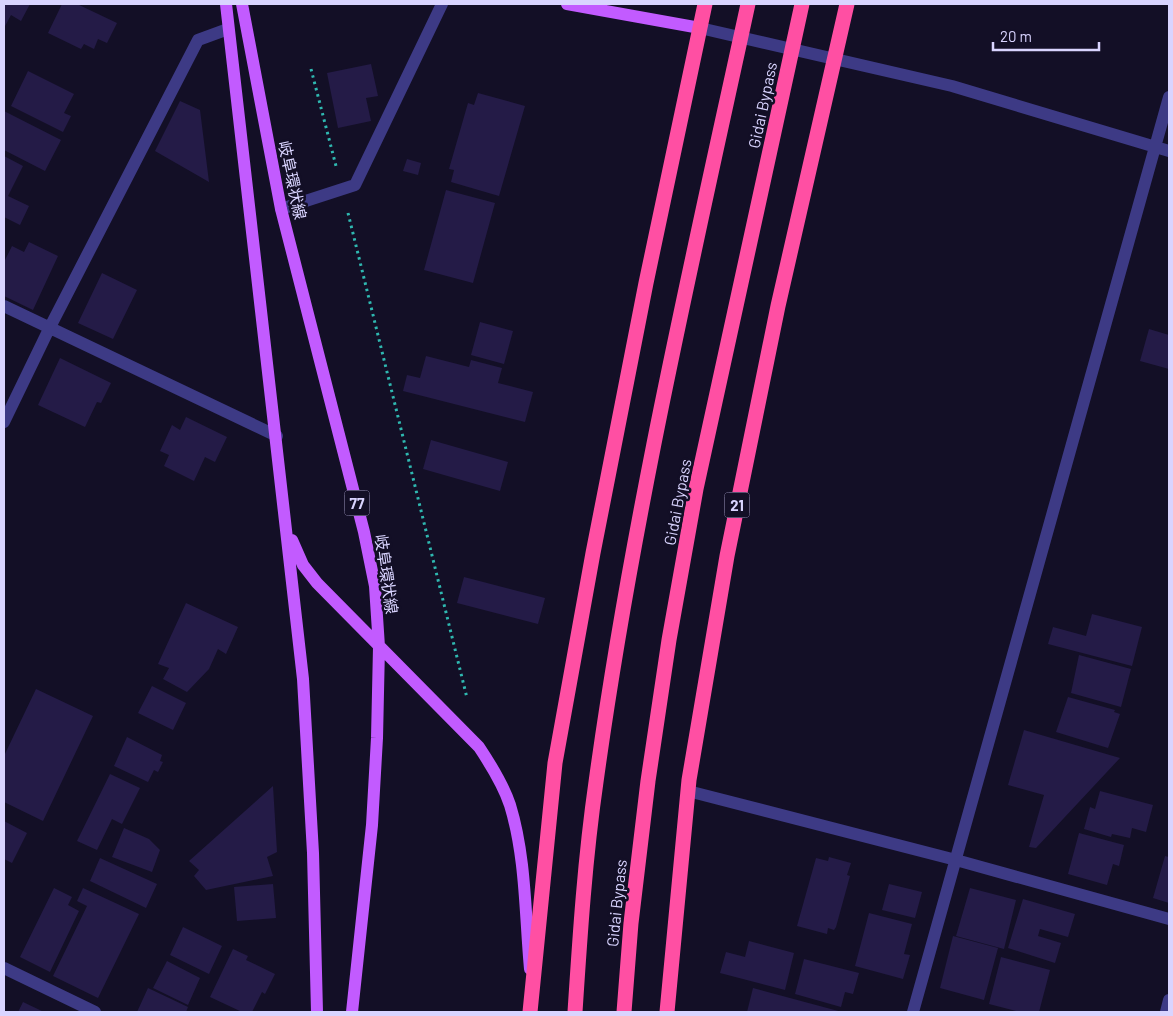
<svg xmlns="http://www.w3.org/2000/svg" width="1173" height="1016" viewBox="0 0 1173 1016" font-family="Barlow,'Noto Sans JP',sans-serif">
<rect width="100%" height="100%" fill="#130f26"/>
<path fill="#241b47" d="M 4,4 L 30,4 L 21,21 L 11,15 L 4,28 Z
M 62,4 L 77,4 L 117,23 L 107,43 L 98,39 L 94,49 L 84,44 L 81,49 L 48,33 Z
M 371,64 L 378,96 L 366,98 L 371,121 L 338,128 L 327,73 Z
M 28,71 L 74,94 L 64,113 L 71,116 L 63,132 L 11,106 Z
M 478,93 L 525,106 L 499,196 L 451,182 L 454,170 L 449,169 L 468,103 L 474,105 Z
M 180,101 L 200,110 L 209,182 L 155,151 Z
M 4,111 L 61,140 L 45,171 L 4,150 Z
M 4,156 L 23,166 L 8,196 L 29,206 L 20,225 L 4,217 Z
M 407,159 L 421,163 L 418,175 L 403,171 Z
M 446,190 L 495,203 L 473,283 L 424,270 Z
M 29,242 L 58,256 L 33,310 L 4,296 L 4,262 L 12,246 L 24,252 Z
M 102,273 L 137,290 L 113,339 L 78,323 Z
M 480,322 L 513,331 L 504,364 L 471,355 Z
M 1149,329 L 1169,335 L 1169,369 L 1140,361 Z
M 426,356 L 469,367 L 471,360 L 502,368 L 498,383 L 533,392 L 525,422 L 403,391 L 407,375 L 420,378 Z
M 60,358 L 111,383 L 101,403 L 97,402 L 85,427 L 38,405 Z
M 186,417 L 227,437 L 215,462 L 205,457 L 194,481 L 164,466 L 169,455 L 160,451 L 172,425 L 180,430 Z
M 431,440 L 508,462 L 500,491 L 423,469 Z
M 464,577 L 545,598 L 538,624 L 457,603 Z
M 186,603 L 238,627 L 226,654 L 218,649 L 209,669 L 187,692 L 163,679 L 169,668 L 158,664 Z
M 1092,614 L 1142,627 L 1132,666 L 1048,644 L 1053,627 L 1086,636 Z
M 1079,655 L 1131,669 L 1121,707 L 1071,693 Z
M 152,686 L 186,703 L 173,730 L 138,713 Z
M 36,689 L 93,716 L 43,821 L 4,802 L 4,756 Z
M 1068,697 L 1115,710 L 1114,712 L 1120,714 L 1108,748 L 1056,732 Z
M 1024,730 L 1120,758 L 1036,848 L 1029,847 L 1044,795 L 1008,785 Z
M 127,737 L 162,755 L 160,761 L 163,762 L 158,772 L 154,770 L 148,782 L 114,766 Z
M 110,774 L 140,788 L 122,824 L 112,819 L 97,850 L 77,841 Z
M 273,786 L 277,852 L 267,857 L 273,876 L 206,890 L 194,876 L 199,870 L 189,861 Z
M 1100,791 L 1153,805 L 1146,832 L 1132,828 L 1130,838 L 1112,834 L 1111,837 L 1084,829 L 1090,807 L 1095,809 Z
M 4,821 L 27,833 L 12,863 L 4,859 Z
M 124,828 L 149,839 L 160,850 L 152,872 L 112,857 Z
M 1079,833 L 1124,845 L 1119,866 L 1113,864 L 1107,885 L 1068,874 Z
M 1165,856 L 1169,857 L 1169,903 L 1153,898 Z
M 829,857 L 851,863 L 847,875 L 850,876 L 836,927 L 834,930 L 828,928 L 827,934 L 797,926 L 816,858 L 828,861 Z
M 100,858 L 157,884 L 146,908 L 90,881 Z
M 273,884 L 276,918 L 237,921 L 234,887 Z
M 889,884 L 922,892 L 915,918 L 882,910 Z
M 54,888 L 72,897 L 68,905 L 79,911 L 50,972 L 20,957 Z
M 83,888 L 139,914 L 98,998 L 53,976 L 87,906 L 77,901 Z
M 970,888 L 1016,900 L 1004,949 L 956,936 Z
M 1023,899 L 1075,914 L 1068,937 L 1040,929 L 1038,936 L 1061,943 L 1055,963 L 1008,948 Z
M 869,913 L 912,924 L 904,954 L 910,955 L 903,979 L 855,966 Z
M 183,927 L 222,946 L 209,974 L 170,955 Z
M 953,936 L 998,948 L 984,1000 L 940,988 Z
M 749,941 L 794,953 L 785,990 L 720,973 L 726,952 L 745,957 Z
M 233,949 L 248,956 L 246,960 L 275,974 L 265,994 L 262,992 L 252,1012 L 242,1012 L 210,997 Z
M 1001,957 L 1050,970 L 1039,1012 L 1020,1012 L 989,1004 Z
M 804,959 L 859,973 L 853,994 L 845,992 L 841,1007 L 795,994 Z
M 167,961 L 200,978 L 188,1005 L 153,988 Z
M 148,988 L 188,1007 L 186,1012 L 137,1012 Z
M 753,988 L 842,1012 L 747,1012 Z
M 23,1002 L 44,1012 L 18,1012 Z"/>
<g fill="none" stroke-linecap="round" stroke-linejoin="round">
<path stroke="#2fb8b0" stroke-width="3" stroke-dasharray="2.5 4" stroke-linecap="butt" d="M 311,69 L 336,166
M 348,213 L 467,698"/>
<path stroke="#3d3a85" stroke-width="12" d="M 700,28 L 952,86 L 1169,151
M 281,209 L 355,185 L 442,4
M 4,306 L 277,436
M 4,422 L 49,329 L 198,40 L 228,29
M 688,791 L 956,860 L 1169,919
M 4,968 L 95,1012
M 913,1012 L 1169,97
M 1166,1012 L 1169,1000"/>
<path stroke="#c25bff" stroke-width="12" d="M 226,4 L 303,679 L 313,853 L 317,1012
M 242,4 L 281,209 L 364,532 L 375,586 L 379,647 L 377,738 L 372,825 L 352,1012
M 567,4 L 700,28
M 292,540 L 303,565 L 317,583 L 479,747 C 491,765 503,784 510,805 C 526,857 525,915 530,969"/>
<path stroke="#ff4fa3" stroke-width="15" d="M 530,1012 L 555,763 L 593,553 L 646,283 L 705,4
M 575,1012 C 580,935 585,858 596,782 C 632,520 692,262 748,4
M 624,1012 L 631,923 L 648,781 L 669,640 L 696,489 L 802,4
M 667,1012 L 689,780 L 727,556 L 778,306 L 847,4"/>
</g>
<g text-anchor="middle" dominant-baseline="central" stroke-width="5" stroke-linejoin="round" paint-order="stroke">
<g fill="#130f26" stroke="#9e99be" stroke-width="1">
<rect x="344.5" y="490.5" width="25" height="25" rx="4"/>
<rect x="724.5" y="492.5" width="25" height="25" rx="4"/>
</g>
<g font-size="15" font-weight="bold" fill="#d9d4ff">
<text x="357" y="503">77</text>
<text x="737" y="505">21</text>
</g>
<g font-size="16" fill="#d9d4ff" stroke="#130f26">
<text transform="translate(762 105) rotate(-78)">Gidai Bypass</text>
<text transform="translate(293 180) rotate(78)">岐阜環状線</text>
<text transform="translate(677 502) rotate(-79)">Gidai Bypass</text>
<text transform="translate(387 574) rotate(82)">岐阜環状線</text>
<text transform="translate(616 903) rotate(-84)">Gidai Bypass</text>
</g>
</g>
<rect width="1173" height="1016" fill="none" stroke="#d9d4ff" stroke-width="10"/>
<path d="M993 42v8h106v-8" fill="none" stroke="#d9d4ff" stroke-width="2.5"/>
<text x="1000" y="42" font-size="15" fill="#d9d4ff" stroke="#130f26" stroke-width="4" paint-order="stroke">20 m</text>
</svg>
